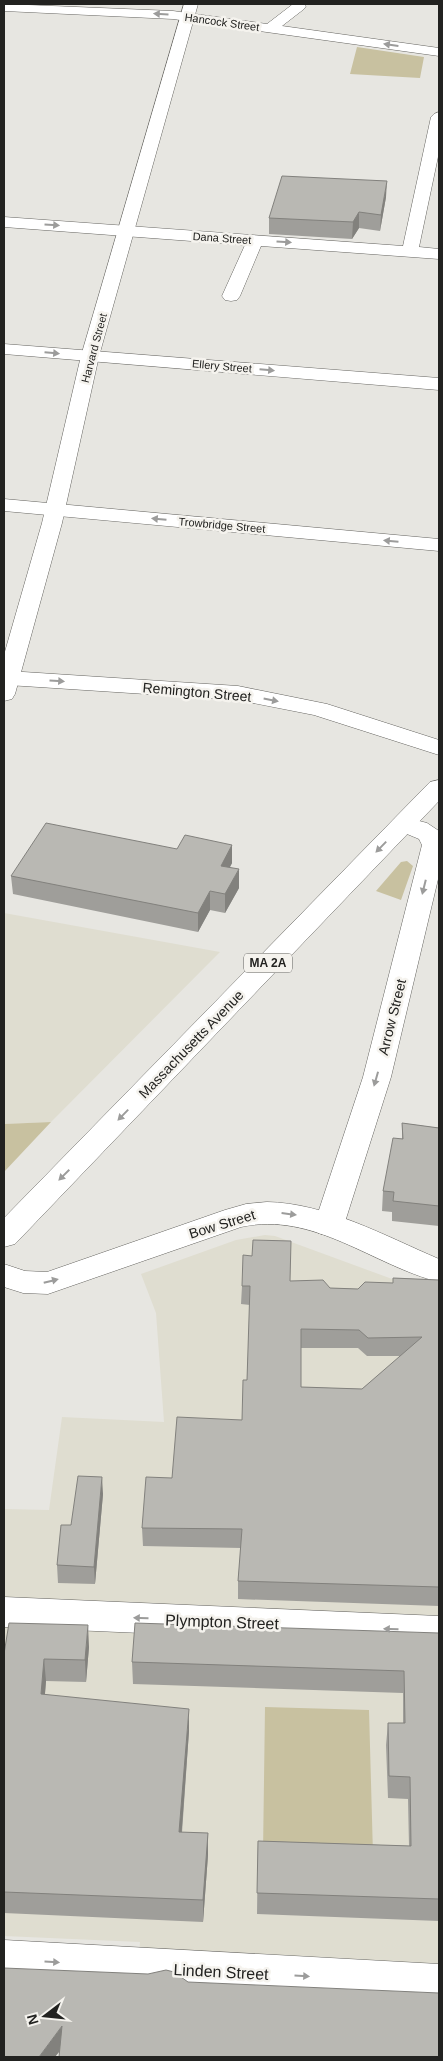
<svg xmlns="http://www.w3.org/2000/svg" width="443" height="2061" viewBox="0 0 443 2061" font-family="Helvetica,sans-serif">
<rect width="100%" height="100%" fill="#e7e6e1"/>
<path fill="#dfddd0" d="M 4,913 L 220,952 L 51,1122 L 4,1124 Z
M 265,1235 L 275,1236 L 403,1283 L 439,1305 L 439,2057 L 136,1989 L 140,1942 L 4,1936 L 4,1509 L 49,1510 L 62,1417 L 164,1422 L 156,1313 L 141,1274 L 236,1240 Z"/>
<path fill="#c8c1a0" d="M 357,47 L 424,57 L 420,78 L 350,74 Z
M 407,861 L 413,866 L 401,900 L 376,891 L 401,862 Z
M 51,1122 L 4,1172 L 4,1124 Z
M 265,1707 L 369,1710 L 373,1855 L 263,1853 Z"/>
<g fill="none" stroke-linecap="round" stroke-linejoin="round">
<defs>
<path id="minor" d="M 4,4 L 173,11 L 267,24 L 293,4 L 304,4 L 306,6 L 304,9 L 282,26 L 439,48 L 439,56 L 173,19 L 4,11 Z
M 439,112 L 439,152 L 419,247 L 439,249 L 439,259 L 261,246 L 240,296 L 237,300 L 231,301 L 225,300 L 222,296 L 245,245 L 4,227 L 4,217 L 403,246 L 431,117 L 434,114 Z
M 4,344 L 439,378 L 439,390 L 4,354 Z
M 8,671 L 238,686 L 327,704 L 439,740 L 439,755 L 314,715 L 238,700 L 8,685 L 4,684 L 4,672 Z
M 404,817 L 427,823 L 439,831 L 439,875 L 391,1077 L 344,1225 L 340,1233 L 329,1236 L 318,1233 L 314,1225 L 363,1077 L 422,845 L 419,839 L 395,829 L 392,824 L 395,819 Z
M 4,1940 L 439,1964 L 439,2002 L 4,1978 Z"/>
<path id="tertiary" d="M 184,4 L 198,4 L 99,356 L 62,523 L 15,694 L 12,699 L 4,701 L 4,655 L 42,523 L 81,356 Z
M 267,1202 C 326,1203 385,1236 439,1259 L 439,1282 C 372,1265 314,1211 241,1227 L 48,1294 L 23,1293 L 4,1287 L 4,1264 L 25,1271 L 47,1272 L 225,1210 L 246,1204 Z
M 4,1597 L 439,1616 L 439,1646 L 4,1627 Z"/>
<path id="secondary" d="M 4,499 L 439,539 L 439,551 L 4,511 Z"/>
<path id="primary" d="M 439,780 L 439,801 L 15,1244 L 4,1247 L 4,1218 L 430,782 Z"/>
</defs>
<use href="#minor" stroke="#656460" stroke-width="1"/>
<use href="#tertiary" stroke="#656460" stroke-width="1"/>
<use href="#secondary" stroke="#656460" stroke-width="1"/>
<use href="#primary" stroke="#656460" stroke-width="1"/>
<use href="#minor" fill="#fff" fill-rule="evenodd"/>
<use href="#tertiary" fill="#fff" fill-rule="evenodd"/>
<use href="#secondary" fill="#fff" fill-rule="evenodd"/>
<use href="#primary" fill="#fff" fill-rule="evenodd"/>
</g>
<path fill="#9f9e9a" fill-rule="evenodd" d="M 386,197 L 380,231 L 359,228 L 352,239 L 269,234 L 269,218 Z
M 232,845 L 232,863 L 230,867 L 239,888 L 225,913 L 210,910 L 198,932 L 13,894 L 11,876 Z
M 402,1123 L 439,1128 L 439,1226 L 392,1221 L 392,1212 L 382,1211 L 383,1191 L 402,1138 Z
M 393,1278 L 439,1280 L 439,1606 L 238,1599 L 238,1581 L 241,1548 L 143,1546 L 142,1528 L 172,1478 L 242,1420 L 247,1380 L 250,1305 L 241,1304 L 242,1286 L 290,1281 L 330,1288 L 358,1289 L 393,1283 ZM 301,1348 L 358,1348 L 367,1356 L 401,1356 L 362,1389 L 301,1387 Z
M 103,1494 L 95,1584 L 58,1583 L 57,1565 L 71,1525 Z
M 439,1633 L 439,1921 L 257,1914 L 258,1841 L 409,1846 L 408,1799 L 388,1798 L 386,1745 L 388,1723 L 403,1723 L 403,1693 L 133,1684 L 132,1662 Z
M 89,1647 L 86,1682 L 46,1681 L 45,1694 L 189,1731 L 182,1833 L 208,1833 L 208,1855 L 203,1922 L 4,1913 L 4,1654 Z"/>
<path fill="#82817d" d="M 387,181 L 386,197 L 380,231 L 381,215 Z
M 359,212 L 359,228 L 352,239 L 353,222 Z
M 232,845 L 232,863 L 221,884 L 221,866 Z
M 239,869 L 239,888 L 225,913 L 225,894 Z
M 210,891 L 210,910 L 198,932 L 198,913 Z
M 102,1477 L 103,1494 L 95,1584 L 94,1567 Z
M 88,1625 L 89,1647 L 86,1682 L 85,1660 Z
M 44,1659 L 46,1681 L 43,1716 L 41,1694 Z
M 189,1709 L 189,1731 L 180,1854 L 179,1832 Z
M 208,1833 L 208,1855 L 203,1922 L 203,1900 Z
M 62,2026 L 64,2046 L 55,2057 L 39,2057 Z"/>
<path fill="#b9b8b3" stroke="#82817d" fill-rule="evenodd" d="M 282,176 L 387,181 L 381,215 L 359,212 L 353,222 L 269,218 Z
M 46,823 L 177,849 L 185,835 L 232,845 L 221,866 L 239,869 L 225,894 L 210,891 L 198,913 L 11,876 Z
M 402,1123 L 439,1128 L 439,1206 L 393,1201 L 394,1192 L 383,1191 L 393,1138 L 403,1139 Z
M 253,1240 L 291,1241 L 290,1281 L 323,1280 L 330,1288 L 358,1289 L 365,1282 L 393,1283 L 393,1278 L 439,1280 L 439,1587 L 238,1581 L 242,1529 L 142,1528 L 146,1477 L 172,1478 L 177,1417 L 242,1420 L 243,1380 L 247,1380 L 250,1286 L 242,1286 L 243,1255 L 252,1256 ZM 301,1329 L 359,1330 L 368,1338 L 422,1337 L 362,1389 L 301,1387 Z
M 78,1476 L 102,1477 L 94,1567 L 57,1565 L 61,1525 L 71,1525 Z
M 9,1623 L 88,1625 L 85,1660 L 44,1659 L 41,1694 L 189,1709 L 179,1832 L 208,1833 L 203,1900 L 4,1892 L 4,1654 Z
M 135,1623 L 439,1633 L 439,1899 L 257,1893 L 258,1841 L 411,1846 L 410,1777 L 389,1776 L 388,1723 L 405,1723 L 404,1671 L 132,1662 Z
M 4,1968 L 148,1974 L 166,1970 L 174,1972 L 188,1982 L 439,1993 L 439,2057 L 59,2057 L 62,2026 L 39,2057 L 4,2057 Z"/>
<defs><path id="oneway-solid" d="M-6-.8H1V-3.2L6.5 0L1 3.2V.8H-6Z" transform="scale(1.25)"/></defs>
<g fill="#9c9c9b">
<use href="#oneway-solid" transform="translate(161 14) rotate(-177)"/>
<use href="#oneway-solid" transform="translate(391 45) rotate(-172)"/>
<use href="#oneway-solid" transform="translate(52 225) rotate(4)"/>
<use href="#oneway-solid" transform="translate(284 242) rotate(4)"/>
<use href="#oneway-solid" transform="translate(52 353) rotate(5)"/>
<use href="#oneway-solid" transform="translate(267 370) rotate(5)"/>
<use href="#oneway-solid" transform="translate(159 519) rotate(-175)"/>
<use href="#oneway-solid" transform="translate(391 541) rotate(-175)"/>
<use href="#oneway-solid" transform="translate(57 681) rotate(4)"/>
<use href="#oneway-solid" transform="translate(271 700) rotate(11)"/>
<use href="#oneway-solid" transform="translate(381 847) rotate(134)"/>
<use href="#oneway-solid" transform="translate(424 887) rotate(104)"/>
<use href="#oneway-solid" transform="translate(376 1079) rotate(106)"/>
<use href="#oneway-solid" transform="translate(123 1115) rotate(134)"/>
<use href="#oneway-solid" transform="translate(64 1175) rotate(135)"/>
<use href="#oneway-solid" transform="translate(289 1214) rotate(7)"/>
<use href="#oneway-solid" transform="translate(51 1281) rotate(-14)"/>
<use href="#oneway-solid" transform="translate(141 1618) rotate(-178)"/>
<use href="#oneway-solid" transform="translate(391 1629) rotate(-178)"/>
<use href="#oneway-solid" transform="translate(52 1962) rotate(3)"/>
<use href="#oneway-solid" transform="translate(302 1976) rotate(3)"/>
</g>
<g text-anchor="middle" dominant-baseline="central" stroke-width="5" stroke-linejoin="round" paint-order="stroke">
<g font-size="11" fill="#222220" stroke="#f5f3ee">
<text transform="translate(222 22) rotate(8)">Hancock Street</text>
<text transform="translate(222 238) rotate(4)">Dana Street</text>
<text transform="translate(94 348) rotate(-75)">Harvard Street</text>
<text transform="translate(222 366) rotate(5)">Ellery Street</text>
<text transform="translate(222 525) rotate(5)">Trowbridge Street</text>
</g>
<rect fill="#f5f3ee" stroke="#61615e" stroke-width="1" x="244" y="953.5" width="48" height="19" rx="4"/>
<g font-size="12" font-weight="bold" fill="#222220">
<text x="268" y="963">MA 2A</text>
</g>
<g font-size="14" fill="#222220" stroke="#f5f3ee">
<text transform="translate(197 692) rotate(5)">Remington Street</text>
<text transform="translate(392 1017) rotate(-76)">Arrow Street</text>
<text transform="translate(191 1044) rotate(-46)">Massachusetts Avenue</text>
<text transform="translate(222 1224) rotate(-17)">Bow Street</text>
</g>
<g font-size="16" fill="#222220" stroke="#f5f3ee">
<text transform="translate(222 1622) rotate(2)">Plympton Street</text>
<text transform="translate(221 1972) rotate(3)">Linden Street</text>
</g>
</g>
<rect width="443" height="2061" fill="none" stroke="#222220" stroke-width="10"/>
<g transform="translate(45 2016) rotate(254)" stroke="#f5f3ee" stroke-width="4" paint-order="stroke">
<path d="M0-4L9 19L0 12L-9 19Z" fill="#222220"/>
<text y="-8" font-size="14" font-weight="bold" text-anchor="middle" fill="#222220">N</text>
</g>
</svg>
